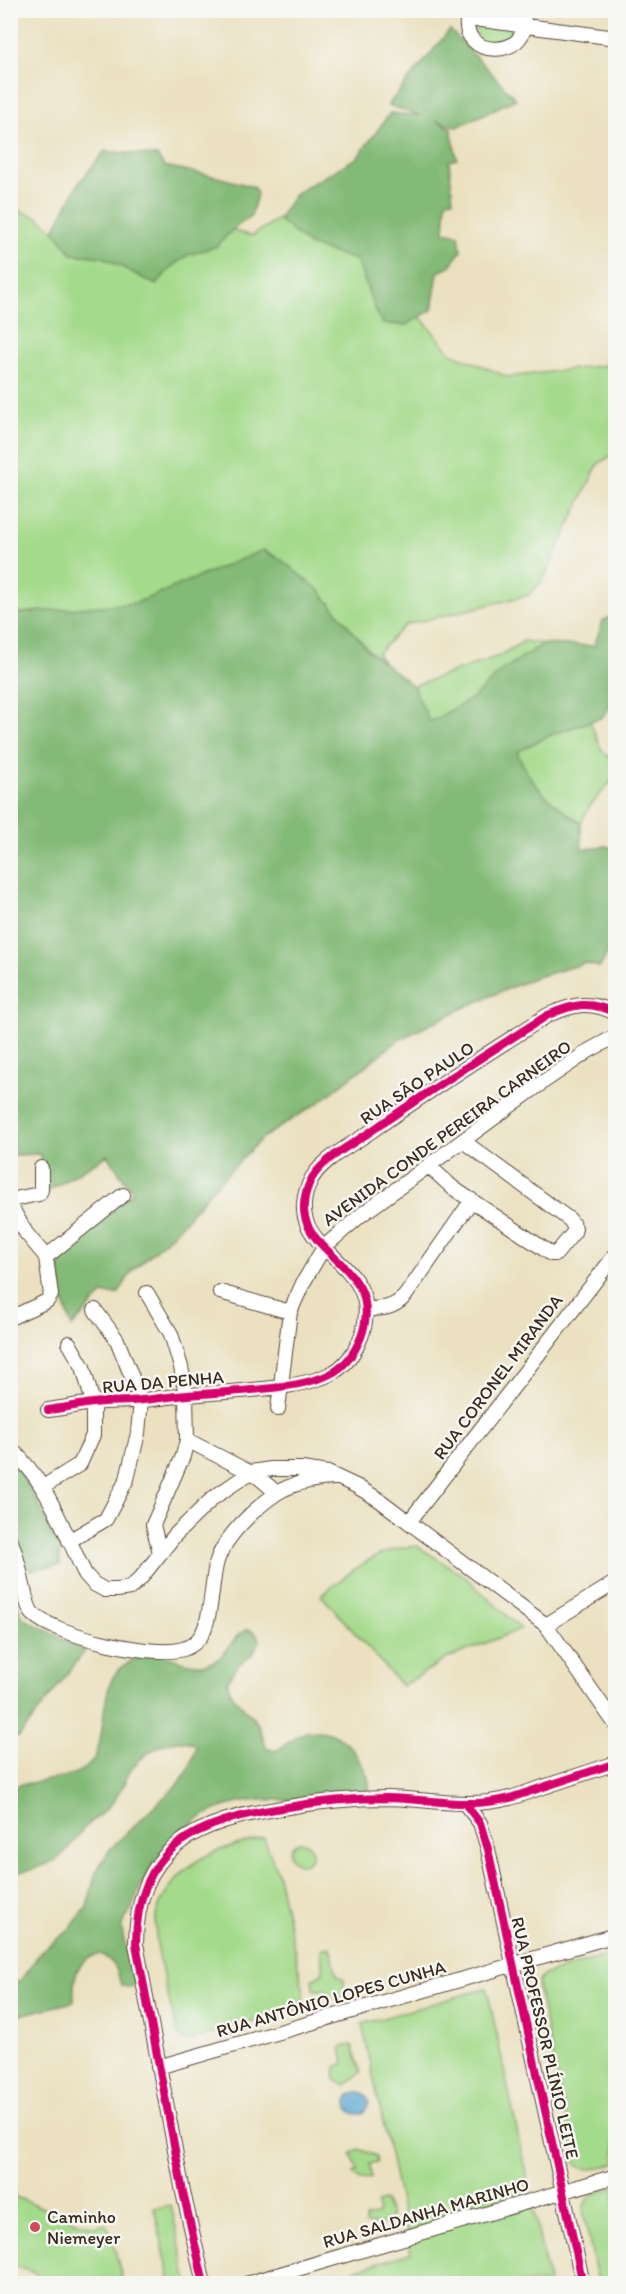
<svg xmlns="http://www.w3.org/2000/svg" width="626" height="2294" viewBox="0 0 626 2294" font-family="Itim,sans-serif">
<rect width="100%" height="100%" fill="#f6f6f2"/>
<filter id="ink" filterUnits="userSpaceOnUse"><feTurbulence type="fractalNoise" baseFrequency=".0167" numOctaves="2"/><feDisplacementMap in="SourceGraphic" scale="12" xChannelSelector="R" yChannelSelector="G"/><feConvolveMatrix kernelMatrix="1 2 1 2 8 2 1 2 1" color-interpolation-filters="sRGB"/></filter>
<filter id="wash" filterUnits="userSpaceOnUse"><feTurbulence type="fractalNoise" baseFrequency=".008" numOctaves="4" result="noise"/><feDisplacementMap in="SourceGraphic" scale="24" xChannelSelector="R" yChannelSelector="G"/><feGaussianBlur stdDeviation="1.35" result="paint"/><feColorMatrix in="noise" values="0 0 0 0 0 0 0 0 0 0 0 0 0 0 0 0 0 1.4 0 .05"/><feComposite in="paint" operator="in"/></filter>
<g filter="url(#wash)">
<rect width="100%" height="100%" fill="#ebe1c0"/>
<path fill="#a4da8b" stroke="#708254" stroke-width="1.5" d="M 470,21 L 520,27 L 506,45 L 480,42 Z
M 305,201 L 411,306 L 451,353 L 508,377 L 606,365 L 615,360 L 615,453 L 598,464 L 543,580 L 529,595 L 405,625 L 377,654 L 390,670 L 413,686 L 499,656 L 524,641 L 559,646 L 594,646 L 615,664 L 615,702 L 587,713 L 601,749 L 615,763 L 615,777 L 590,806 L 574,836 L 582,850 L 606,846 L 615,849 L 615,938 L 600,967 L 585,963 L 533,978 L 465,1007 L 400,1039 L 318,1103 L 262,1138 L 213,1188 L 174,1233 L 132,1271 L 118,1294 L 102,1294 L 72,1327 L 62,1296 L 58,1255 L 133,1192 L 107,1155 L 46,1192 L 40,1154 L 11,1155 L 11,221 L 16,209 L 39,218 L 54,230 L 203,222 L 252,236 Z
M 417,1546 L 463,1575 L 521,1629 L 446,1659 L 402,1686 L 321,1595 C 353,1571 375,1548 417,1546 Z
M 264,1838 L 277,1871 L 305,1997 L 297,2009 L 191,2040 L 183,2040 L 177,2033 C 171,2005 152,1943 156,1916 C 158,1907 164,1896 170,1888 C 194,1853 225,1847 264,1838 Z
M290 1853a11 11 0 1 1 22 0a11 11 0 1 1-22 0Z
M 330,1947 L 337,1975 L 344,1979 L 344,1997 L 331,1998 L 326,1990 L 313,1990 L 312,1979 L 323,1973 L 321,1949 Z
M 612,1954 L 616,1955 L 615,2163 C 603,2166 587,2174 576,2164 L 538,1988 L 539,1981 L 544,1975 Z
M 487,1988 L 549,2283 L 306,2284 L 411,2253 L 362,2024 Z
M 352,2045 L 361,2072 L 345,2085 L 335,2080 L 336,2067 L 344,2063 L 341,2047 Z
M 358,2149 L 376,2156 L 377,2162 L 370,2164 L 371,2178 L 360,2180 L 353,2174 L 358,2170 L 351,2154 Z
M 615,2187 L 615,2283 L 598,2283 L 583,2210 C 586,2192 600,2192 615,2187 Z
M 11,2195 L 81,2223 L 95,2227 L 105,2224 L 111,2232 L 123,2283 L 48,2283 L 33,2272 L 11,2266 Z
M 384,2201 L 391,2215 L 389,2223 L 365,2225 L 365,2218 L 378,2214 L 377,2203 Z
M 171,2205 L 188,2283 L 171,2283 L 154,2208 Z"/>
<path fill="#83ba77" stroke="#5f724a" stroke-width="1.5" d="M 450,30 L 516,99 L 457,127 L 435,120 L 451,128 L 457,159 L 449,161 L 453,200 L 446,201 L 444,232 L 459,235 L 461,251 L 448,268 L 438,272 L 432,310 L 406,325 L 383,324 C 370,305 367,281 356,260 L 309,245 L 278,219 L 296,193 L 358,157 L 390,113 L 421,116 L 388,105 Z
M 105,151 L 157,156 L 164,166 L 217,177 L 254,187 L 257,194 L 251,216 L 232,230 L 217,246 L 188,255 L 170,268 L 156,285 L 103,257 L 72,254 L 54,230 L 78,184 Z
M 263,550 L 280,559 L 319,590 L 369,651 L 413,686 L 430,722 L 473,698 L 502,670 L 543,644 L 594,646 L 603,621 L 615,614 L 615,700 L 603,717 L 548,736 L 517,752 C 533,789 549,800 581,823 L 582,850 L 606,846 L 615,849 L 615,938 L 600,967 L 585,963 L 533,978 L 465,1007 L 400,1039 L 318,1103 L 262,1138 L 213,1188 L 174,1233 L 132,1271 L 118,1294 L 102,1294 L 72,1327 L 62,1296 L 58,1255 L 133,1192 L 107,1155 L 46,1192 L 40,1154 L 11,1155 L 10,614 L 136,603 Z
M 10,1455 L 25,1477 L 59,1547 L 60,1565 L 30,1570 L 11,1540 Z
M 10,1587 L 23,1618 L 85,1651 L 19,1737 L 11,1738 Z
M 248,1629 L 255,1632 L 260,1640 L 253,1654 L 238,1665 L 228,1681 L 229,1689 L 233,1696 L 258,1724 L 266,1747 L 275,1751 C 286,1746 296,1734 307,1732 C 333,1727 351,1743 362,1765 C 367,1774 370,1780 369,1791 C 364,1794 359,1799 353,1800 C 327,1804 290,1798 262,1800 C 196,1803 155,1846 133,1905 C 131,1912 124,1919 122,1925 C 120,1936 134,1969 137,1982 L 131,1987 L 121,1986 C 118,1971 115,1961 100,1954 C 74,1960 73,1979 74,2002 L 11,2017 L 10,1985 L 21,1980 L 42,1950 L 68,1931 L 87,1907 L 96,1872 L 110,1849 L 176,1786 L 188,1771 L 197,1746 C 177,1732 146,1751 133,1767 C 126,1777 122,1789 115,1799 C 108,1810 98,1815 89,1824 C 78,1833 72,1846 62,1855 C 49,1867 27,1870 11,1874 L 11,1795 L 18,1785 C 38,1781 74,1779 89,1765 C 95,1760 97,1752 99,1745 C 104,1727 104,1686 116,1673 C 125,1663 139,1657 151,1651 C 174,1658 208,1676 225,1652 C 232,1643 236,1634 248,1629 Z"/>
<path fill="#5aa7d3" stroke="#4a6878" stroke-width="1.5" d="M347 2103a11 11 0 1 1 22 0a11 11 0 1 1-22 0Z"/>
</g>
<g filter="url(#ink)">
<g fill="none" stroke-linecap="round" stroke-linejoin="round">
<defs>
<path id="minor" d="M 469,11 C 452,64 542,59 521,10
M 467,18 L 616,38
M 430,1167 L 453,1188 L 544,1249 L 551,1254 L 556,1254 L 574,1232 L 575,1228 L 570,1220 L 463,1141
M 10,1200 L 39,1194 L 41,1190 L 41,1168
M 10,1205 L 26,1233 L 46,1257
M 220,1292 L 290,1312
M 147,1293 L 171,1334 L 181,1367 L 186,1395 L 187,1440 L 183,1456 L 153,1525 L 160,1553
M 367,1309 C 383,1309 394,1308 405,1296 L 472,1200
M 10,1318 L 47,1301 L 51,1295 L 46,1257 L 123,1195
M 278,1409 L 290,1312 L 303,1283 L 324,1247 L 361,1215 L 543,1082 L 590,1050 L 616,1036
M 48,1410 C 63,1408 78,1405 93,1403 C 109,1401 126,1402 142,1400 C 162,1398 181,1395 201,1394 C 234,1391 302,1389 330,1374 C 345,1367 355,1352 361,1337 C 390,1258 279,1255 309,1184 C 318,1161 350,1146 370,1132 C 428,1091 488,1053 548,1015 C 574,1004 589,1000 616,1013
M 187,1440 L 257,1476 L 277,1493
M 10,1448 C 47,1481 64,1531 85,1574 L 94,1584 L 105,1590 L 117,1590 L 130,1588 L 140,1579 L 175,1535 L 213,1498 L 251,1472 L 271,1469 L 302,1469 L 328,1473 L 356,1486 L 378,1499 L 546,1625 L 616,1725
M 43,1487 L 80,1464 L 93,1435 L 93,1403 L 83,1367 L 69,1343
M 409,1522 L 616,1254
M 10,1540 C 21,1559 23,1604 33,1614 C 54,1635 159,1660 186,1648 C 191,1646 197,1641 200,1637 C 212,1621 211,1582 217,1561 C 225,1536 255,1508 277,1493 C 293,1483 315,1479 334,1478
M 69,1541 L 106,1519 L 127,1479 L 138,1433 L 141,1400 L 117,1340 L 95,1310
M 546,1625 L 616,1582
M 466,1805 L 480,1823 L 488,1849 L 583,2284
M 158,2067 L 616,1935
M 204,2284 L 183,2192 L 136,1944 C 136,1846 198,1821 282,1808 C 316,1802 352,1798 387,1798 C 429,1799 468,1809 510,1798 L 616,1763
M 246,2284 L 616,2176"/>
</defs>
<use href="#minor" stroke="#554536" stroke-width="16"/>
<use href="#minor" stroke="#fff" stroke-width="14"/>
<defs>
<path id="cycleway" d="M 48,1410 C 63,1408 78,1405 93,1403 C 109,1401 126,1402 142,1400 C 162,1398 181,1395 201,1394 C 234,1391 302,1389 330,1374 C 345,1367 355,1352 361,1337 C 390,1258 279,1255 309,1184 C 318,1161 350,1146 370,1132 C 428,1091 488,1053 548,1015 C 574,1004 589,1000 616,1013
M 466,1805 L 480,1823 L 488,1849 L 583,2284
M 204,2284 L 183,2192 L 136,1944 C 136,1846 198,1821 282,1808 C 316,1802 352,1798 387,1798 C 429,1799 468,1809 510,1798 L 616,1763"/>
</defs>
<use href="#cycleway" stroke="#f6f6f2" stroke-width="11"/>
<use href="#cycleway" stroke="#d6006c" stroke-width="8"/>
</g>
</g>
<circle fill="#d1495b" stroke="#f6f6f2" stroke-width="2" cx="35" cy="2227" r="6"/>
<g text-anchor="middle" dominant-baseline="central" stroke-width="5" stroke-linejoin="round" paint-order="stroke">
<g font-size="18" fill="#3b2a1e" stroke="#f6f6f2">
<text transform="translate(417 1083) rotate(-34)">RUA SÃO PAULO</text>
<text transform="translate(447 1133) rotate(-36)">AVENIDA CONDE PEREIRA CARNEIRO</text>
<text transform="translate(498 1377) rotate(-53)">RUA CORONEL MIRANDA</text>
<text transform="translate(163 1382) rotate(-5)">RUA DA PENHA</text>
<text transform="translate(331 1999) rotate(-16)">RUA ANTÔNIO LOPES CUNHA</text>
<text transform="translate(545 2038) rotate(77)">RUA PROFESSOR PLÍNIO LEITE</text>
<text transform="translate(426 2213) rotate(-16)">RUA SALDANHA MARINHO</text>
</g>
<g font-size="18" fill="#3b2a1e" stroke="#f6f6f2" text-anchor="start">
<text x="47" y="2217">Caminho<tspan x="47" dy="21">Niemeyer</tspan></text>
</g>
</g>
<rect width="626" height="2294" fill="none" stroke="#f6f6f2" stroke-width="36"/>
</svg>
